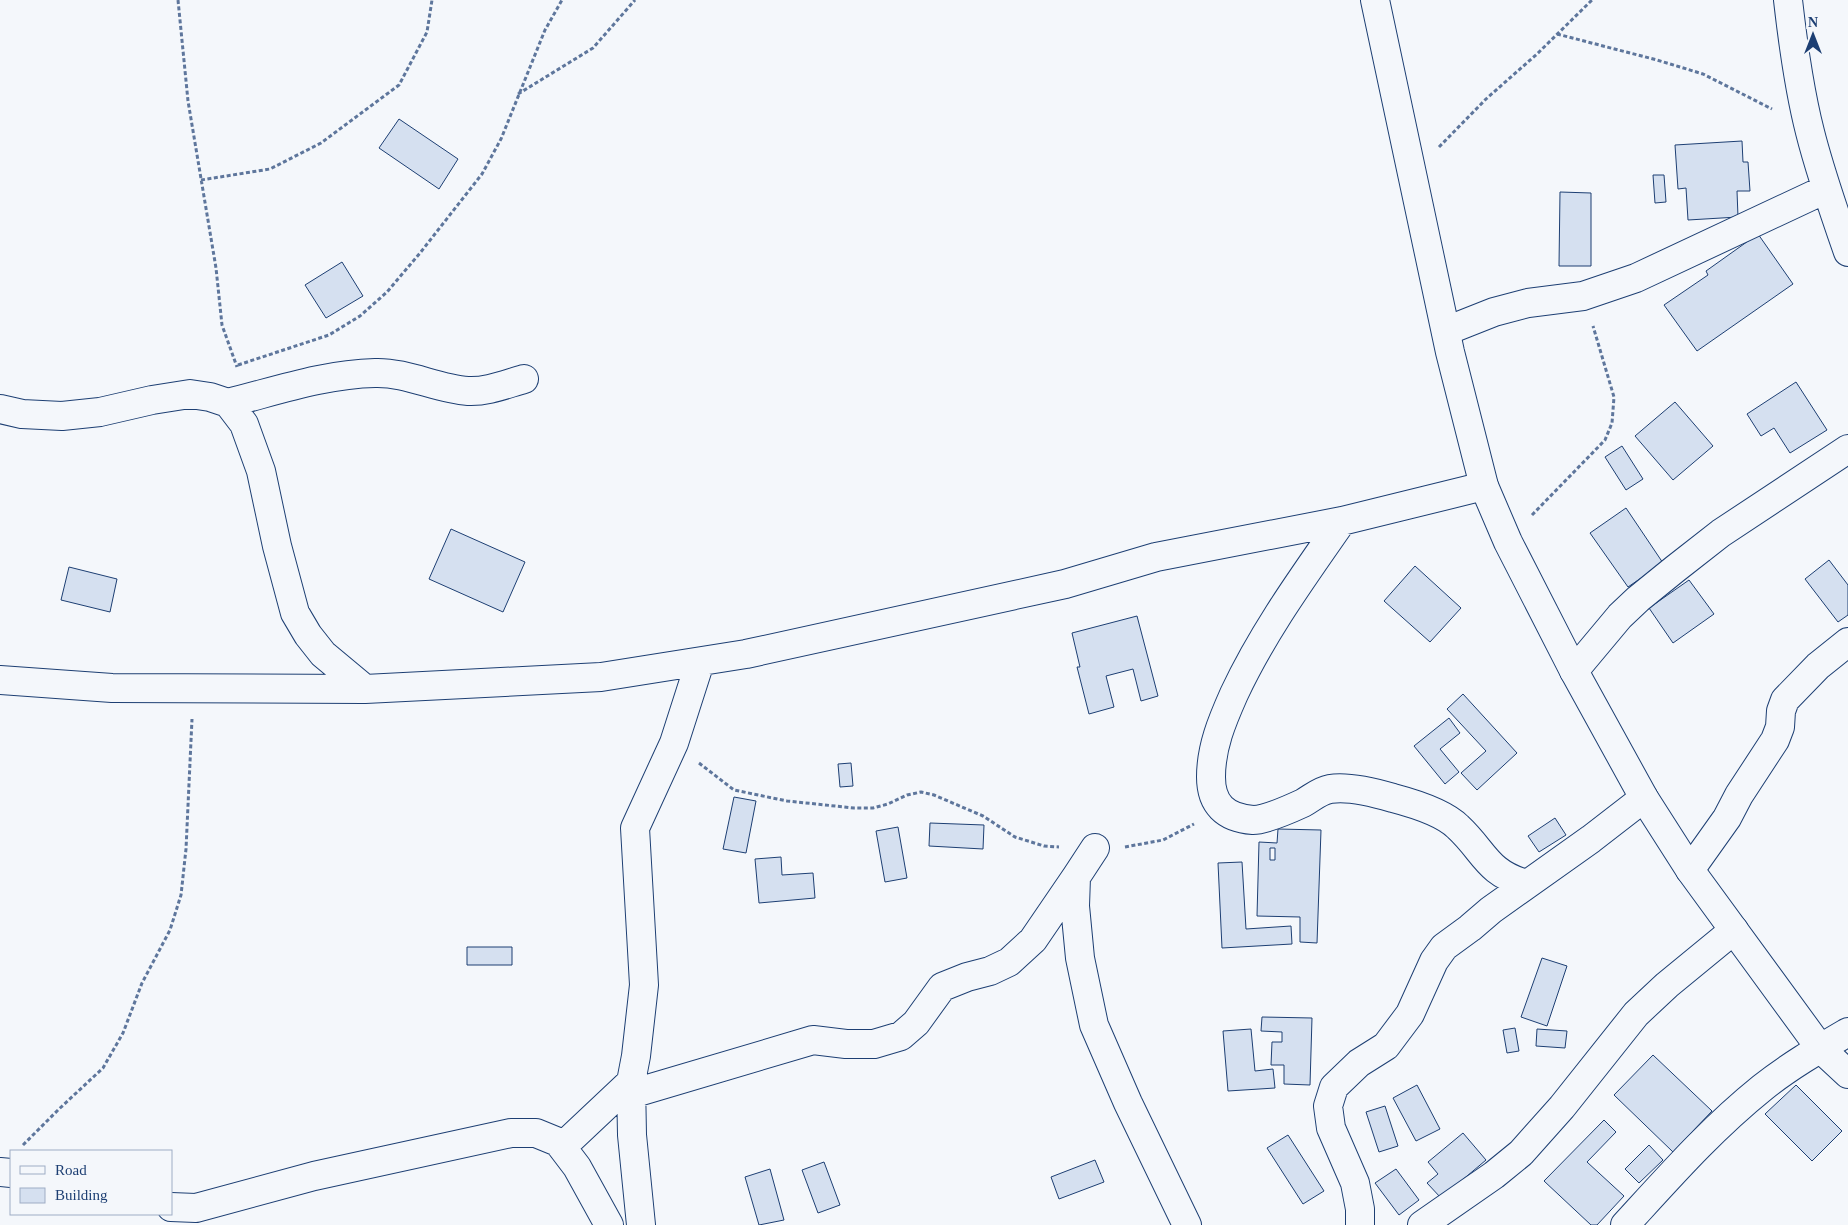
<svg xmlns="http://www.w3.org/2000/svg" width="1848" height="1225" viewBox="0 0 1848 1225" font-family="'Times New Roman',serif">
<rect width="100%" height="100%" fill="#f4f7fb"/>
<path fill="#d5e0f0" stroke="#1d3f73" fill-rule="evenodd" d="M 399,119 L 458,159 L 439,189 L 379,148 Z
M 1742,141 L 1743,162 L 1748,162 L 1750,191 L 1737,191 L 1738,217 L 1688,220 L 1686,188 L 1678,189 L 1675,145 Z
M 1653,175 L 1664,175 L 1666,202 L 1655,203 Z
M 1560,192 L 1591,193 L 1591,266 L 1559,266 Z
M 1758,234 L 1793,284 L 1697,351 L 1664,305 L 1708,275 L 1706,271 Z
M 342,262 L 363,296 L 326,318 L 305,285 Z
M 1796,382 L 1827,430 L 1790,453 L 1774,428 L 1761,436 L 1747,414 Z
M 1675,402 L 1713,446 L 1673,480 L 1635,436 Z
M 1622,446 L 1643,479 L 1626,490 L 1605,457 Z
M 1626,508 L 1663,563 L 1628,587 L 1590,533 Z
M 451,529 L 525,562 L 503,612 L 429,579 Z
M 1829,560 L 1848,585 L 1848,615 L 1838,622 L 1805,579 Z
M 1415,566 L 1461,608 L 1430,642 L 1384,601 Z
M 69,567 L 117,579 L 110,612 L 61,600 Z
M 1689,580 L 1714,614 L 1673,643 L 1649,608 Z
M 1137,616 L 1158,696 L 1141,701 L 1133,669 L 1106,676 L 1114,707 L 1089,714 L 1077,667 L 1080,667 L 1072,633 Z
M 1463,694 L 1517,753 L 1477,790 L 1461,773 L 1486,751 L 1447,709 Z
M 1449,718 L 1460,733 L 1440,749 L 1459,772 L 1445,784 L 1414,746 Z
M 851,763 L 853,786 L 840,787 L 838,764 Z
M 734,797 L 756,801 L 746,853 L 723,849 Z
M 1555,818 L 1566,835 L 1539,852 L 1528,836 Z
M 930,823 L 984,825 L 983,849 L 929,846 Z
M 898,827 L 907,878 L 885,882 L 876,831 Z
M 1278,829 L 1321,830 L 1317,943 L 1300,942 L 1300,917 L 1257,916 L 1259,842 L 1277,843 ZM 1270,848 L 1275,848 L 1275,860 L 1270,860 Z
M 781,857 L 782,875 L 813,873 L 815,898 L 759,903 L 755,859 Z
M 1242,862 L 1246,929 L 1291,926 L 1292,944 L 1222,948 L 1218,863 Z
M 467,947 L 512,947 L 512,965 L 467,965 Z
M 1542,958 L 1567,966 L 1547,1026 L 1521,1017 Z
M 1262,1017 L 1312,1018 L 1310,1085 L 1284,1084 L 1284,1065 L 1271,1065 L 1272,1042 L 1282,1042 L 1282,1032 L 1261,1031 Z
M 1515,1028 L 1519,1051 L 1507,1053 L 1503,1030 Z
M 1251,1029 L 1255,1071 L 1273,1069 L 1275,1088 L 1228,1091 L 1223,1031 Z
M 1537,1029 L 1567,1031 L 1565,1048 L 1536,1046 Z
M 1653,1055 L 1712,1111 L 1673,1152 L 1614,1095 Z
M 1417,1085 L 1440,1129 L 1416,1141 L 1393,1098 Z
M 1796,1085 L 1842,1131 L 1812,1161 L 1765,1114 Z
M 1385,1106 L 1398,1146 L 1379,1152 L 1366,1112 Z
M 1604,1120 L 1616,1132 L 1587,1162 L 1624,1196 L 1597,1225 L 1591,1225 L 1544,1181 Z
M 1463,1133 L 1486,1160 L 1441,1198 L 1427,1183 L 1438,1174 L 1428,1162 Z
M 1288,1135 L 1324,1191 L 1303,1204 L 1267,1148 Z
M 1649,1145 L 1663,1160 L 1639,1183 L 1625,1169 Z
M 1095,1160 L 1104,1182 L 1059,1199 L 1051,1177 Z
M 824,1162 L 840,1205 L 818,1213 L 802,1170 Z
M 770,1169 L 784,1220 L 759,1225 L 745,1177 Z
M 1396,1169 L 1419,1200 L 1399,1215 L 1375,1183 Z"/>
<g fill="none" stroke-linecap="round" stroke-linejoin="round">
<defs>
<path id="street" d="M 1788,0 C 1793,44 1799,89 1810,132 C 1820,172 1834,212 1848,252
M 1446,331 L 1494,312 L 1528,303 L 1583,296 L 1636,278 L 1826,189
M 228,403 C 276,391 325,374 375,373 C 407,372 437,389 468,391 C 487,392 506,384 524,379
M 0,409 L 22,414 L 62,416 L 100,412 L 152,400 L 190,394 L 210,397 L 228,403 L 244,424 L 261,471 L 277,546 L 295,613 L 308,635 L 323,654 L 365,689
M 1342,521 C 1303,577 1263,632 1234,694 C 1222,721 1211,747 1211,777 C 1211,804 1225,818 1253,820 C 1266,820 1290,809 1303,803 C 1312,798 1319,791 1330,789 C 1347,786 1376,793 1393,798 C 1412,803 1444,813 1458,827 C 1485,852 1486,872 1526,884
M 1574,671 L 1620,616 L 1638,599 L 1675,569 L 1721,533 L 1848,449
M 0,680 L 112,688 L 365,689 L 601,677 L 746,654 L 1065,584 L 1156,557 L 1342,521 L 1484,486
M 1095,848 L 1076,877 L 1075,906 L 1080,958 L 1094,1025 L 1128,1103 L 1187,1225
M 1690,870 L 1727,818 L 1739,795 L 1775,740 L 1780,727 L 1781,711 L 1785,700 L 1818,666 L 1848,642
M 631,1094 L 813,1040 L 846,1044 L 874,1044 L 901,1036 L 916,1023 L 942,987 L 967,977 L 990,971 L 1009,962 L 1033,940 L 1076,877
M 562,1147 L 631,1082
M 0,1172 L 11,1173
M 171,1207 L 196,1208 L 314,1176 L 511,1133 L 536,1133 L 558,1142 L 577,1167 L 609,1225
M 641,1225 L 632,1135 L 631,1082 L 636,1056 L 644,985 L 635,828 L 674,743 L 700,662
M 1360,1225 L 1360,1209 L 1355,1183 L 1331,1128 L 1328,1106 L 1334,1087 L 1359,1063 L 1386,1046 L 1410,1014 L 1434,961 L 1444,947 L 1470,928 L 1491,910 L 1591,839 L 1644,798
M 1422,1225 L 1494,1175 L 1521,1153 L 1562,1107 L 1636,1014 L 1667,985 L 1734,930
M 1625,1225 C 1669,1177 1711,1129 1762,1088 C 1788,1067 1819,1049 1848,1032"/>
<path id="secondary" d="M 1375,0 L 1450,352 L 1484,486 L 1508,542 L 1574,671 L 1644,798 L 1690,870 L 1820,1048 L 1848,1074"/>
</defs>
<use href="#street" stroke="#1d3f73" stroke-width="30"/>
<use href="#secondary" stroke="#1d3f73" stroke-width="30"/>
<path stroke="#5e769c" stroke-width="3" stroke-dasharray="4 2.5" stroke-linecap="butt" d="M 178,0 L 188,101 L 216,268 L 222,325 L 237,367
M 1557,34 L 1657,60 L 1703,74 L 1772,109
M 518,94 L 593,48 L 635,0
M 1439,147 L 1486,99 L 1537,54 L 1592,0
M 201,180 L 270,169 L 321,143 L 399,85 L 427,32 L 432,0
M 238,365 L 329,335 L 360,316 L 387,292 L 420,253 L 482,174 L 501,139 L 545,30 L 562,0
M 1532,515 L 1605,440 L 1612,423 L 1614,397 L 1593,326
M 699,763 L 734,790 L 787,801 L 854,808 L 873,808 L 888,804 L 907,795 L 921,792 L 934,795 L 983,816 L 1015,837 L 1044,846 L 1059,847
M 1125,847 L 1163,840 L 1194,824
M 23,1145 L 59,1109 L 103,1068 L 123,1033 L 142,983 L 170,930 L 181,895 L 186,849 L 192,719"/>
<use href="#street" stroke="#f4f7fb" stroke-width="28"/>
<use href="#secondary" stroke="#f4f7fb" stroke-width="28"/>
</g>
<rect x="10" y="1150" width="162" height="65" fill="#f4f7fb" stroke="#9eadc5"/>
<rect x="20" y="1166" width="25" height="8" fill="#f4f7fb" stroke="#9eadc5"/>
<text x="55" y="1175" font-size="15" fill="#1d3f73">Road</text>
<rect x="20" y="1188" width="25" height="15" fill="#d5e0f0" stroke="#9eadc5"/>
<text x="55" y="1200" font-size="15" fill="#1d3f73">Building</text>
<g transform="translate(1813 35)" stroke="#f4f7fb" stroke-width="4" paint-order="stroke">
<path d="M0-4L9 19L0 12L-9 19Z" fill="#1d3f73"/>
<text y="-8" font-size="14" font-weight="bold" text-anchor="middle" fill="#1d3f73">N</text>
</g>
</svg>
